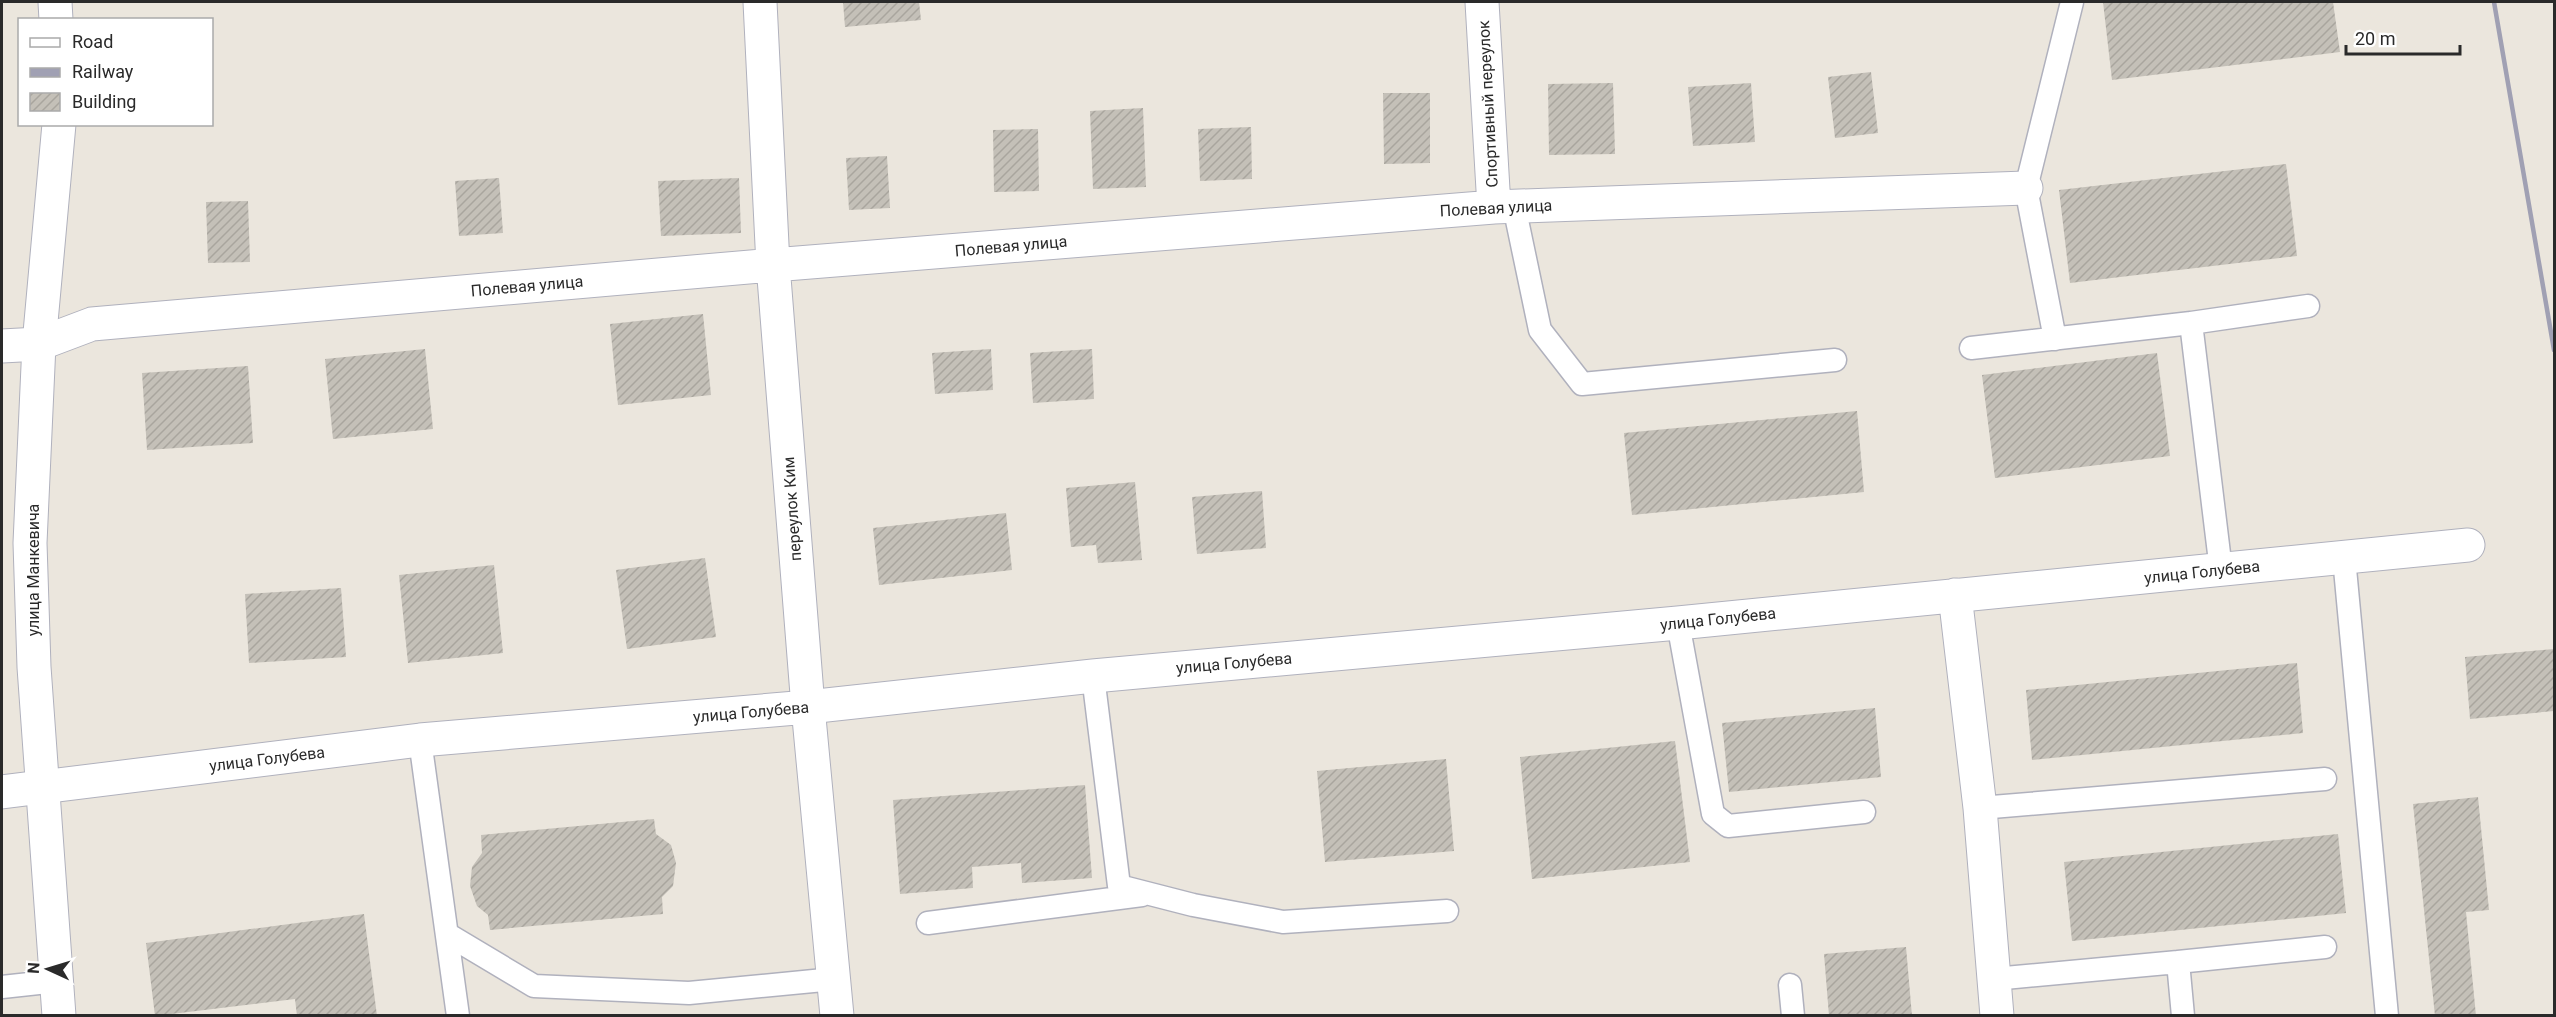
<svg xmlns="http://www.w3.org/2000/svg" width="2556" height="1017" viewBox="0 0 2556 1017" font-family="Roboto,sans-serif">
<defs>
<pattern id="building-hatch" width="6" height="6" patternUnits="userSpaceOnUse" patternTransform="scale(1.5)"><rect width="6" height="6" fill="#c4c0b8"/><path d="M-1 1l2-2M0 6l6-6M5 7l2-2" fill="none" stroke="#a9a59e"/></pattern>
</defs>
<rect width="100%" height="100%" fill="#ebe6dd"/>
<path fill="url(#building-hatch)" d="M 843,2 L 919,2 L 921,20 L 845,27 Z
M 2103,2 L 2333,2 L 2340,52 L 2112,80 Z
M 1871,72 L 1878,133 L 1835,138 L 1828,77 Z
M 1613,83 L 1615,154 L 1549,155 L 1548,84 Z
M 1751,83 L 1755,142 L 1693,146 L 1688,87 Z
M 1383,93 L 1430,93 L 1430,163 L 1384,164 Z
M 1143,108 L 1146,187 L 1093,189 L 1090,111 Z
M 1251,127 L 1252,179 L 1200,181 L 1198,129 Z
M 1038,129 L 1039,191 L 994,192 L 993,130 Z
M 887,156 L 890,208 L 849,210 L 846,158 Z
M 2286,164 L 2297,256 L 2070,283 L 2059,190 Z
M 499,178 L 503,233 L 459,236 L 455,181 Z
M 739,178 L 741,233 L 661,236 L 658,181 Z
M 248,201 L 250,262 L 208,263 L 206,202 Z
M 703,314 L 711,395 L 618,405 L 610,324 Z
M 425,349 L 433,429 L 333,439 L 325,359 Z
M 991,349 L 993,390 L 935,394 L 932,353 Z
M 1092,349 L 1094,399 L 1033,403 L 1030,353 Z
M 2157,353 L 2170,456 L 1995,478 L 1982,375 Z
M 248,366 L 253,443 L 147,450 L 142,373 Z
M 1857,411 L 1864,492 L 1632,515 L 1624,433 Z
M 1135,482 L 1142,560 L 1098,563 L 1096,545 L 1071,547 L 1066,488 Z
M 1262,491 L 1266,548 L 1197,554 L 1192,497 Z
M 1006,513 L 1012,570 L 879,585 L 873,528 Z
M 705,558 L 716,637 L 627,649 L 616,570 Z
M 494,565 L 503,653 L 408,663 L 399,575 Z
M 341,588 L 346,657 L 249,663 L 245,594 Z
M 2554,649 L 2554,711 L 2470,719 L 2465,657 Z
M 2297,663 L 2303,733 L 2032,760 L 2026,690 Z
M 1875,708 L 1881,777 L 1729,792 L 1722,723 Z
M 1675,741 L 1690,862 L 1532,879 L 1520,757 Z
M 1446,759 L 1454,851 L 1325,862 L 1317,771 Z
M 1085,785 L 1092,878 L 1022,883 L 1021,863 L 972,867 L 973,888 L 900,894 L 893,800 Z
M 2478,797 L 2489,910 L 2466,912 L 2476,1016 L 2435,1016 L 2413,804 Z
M 654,819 L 656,834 L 671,845 L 676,863 L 673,886 L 662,897 L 663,914 L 490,930 L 488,915 L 477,906 L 470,886 L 472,867 L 482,853 L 481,835 Z
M 2338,834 L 2346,913 L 2072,941 L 2064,862 Z
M 364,914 L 377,1016 L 297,1016 L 295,999 L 155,1016 L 146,943 Z
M 1906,947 L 1912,1016 L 1829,1016 L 1824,954 Z"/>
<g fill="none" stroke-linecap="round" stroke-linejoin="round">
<defs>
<path id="lane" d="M 1514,206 L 1540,330 L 1582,384 L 1835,360
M 2191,323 L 2308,306
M 2055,339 L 2026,188 L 2072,2
M 1971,348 L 2191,323 L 2221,570
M 2344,558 L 2387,1016
M 1678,623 L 1713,814 L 1728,826 L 1864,812
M 1093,676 L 1119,886 L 1193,905 L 1283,922 L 1447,911
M 420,740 L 458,1016
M 1980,808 L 2325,779
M 928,923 L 1142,895
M 447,934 L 534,986 L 689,993 L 834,979
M 2178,962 L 2325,947
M 1994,979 L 2178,962 L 2183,1016
M 1790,985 L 1793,1016
M 2,987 L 57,981"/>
<path id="street" d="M 760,2 L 773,265 L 808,707 L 837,1016
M 1482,2 L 1494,207
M 2,346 L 39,344 L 92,324 L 773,265 L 1494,207 L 2026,188
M 1955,595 L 1980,808 L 1997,1016
M 2,792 L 420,740 L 808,707 L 1093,676 L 1678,623 L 2468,545"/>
<path id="secondary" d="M 55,2 L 56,20
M 59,1016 L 34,667 L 30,543 L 39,344 L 59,124"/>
</defs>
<use href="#lane" stroke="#b0b1bd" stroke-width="25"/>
<use href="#street" stroke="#b0b1bd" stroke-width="35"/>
<use href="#secondary" stroke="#b0b1bd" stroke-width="35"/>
<use href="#lane" stroke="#fff" stroke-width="22"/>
<use href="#street" stroke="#fff" stroke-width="33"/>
<use href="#secondary" stroke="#fff" stroke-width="33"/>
<path stroke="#a0a0b3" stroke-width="4.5" d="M 2494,2 L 2554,350"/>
</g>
<g text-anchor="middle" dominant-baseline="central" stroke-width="6" stroke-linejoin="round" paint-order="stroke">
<g font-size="16" fill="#2a2a2a" stroke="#fff">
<text transform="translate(1488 104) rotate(-93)">Спортивный переулок</text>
<text transform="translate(1496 208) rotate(-3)">Полевая улица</text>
<text transform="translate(1011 246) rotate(-5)">Полевая улица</text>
<text transform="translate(527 286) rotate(-5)">Полевая улица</text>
<text transform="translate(792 509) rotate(-94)">переулок Ким</text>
<text transform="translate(33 570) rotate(-90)">улица Манкевича</text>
<text transform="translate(2202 572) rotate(-6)">улица Голубева</text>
<text transform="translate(1718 619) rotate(-6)">улица Голубева</text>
<text transform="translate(1234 663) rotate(-5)">улица Голубева</text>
<text transform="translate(751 712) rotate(-5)">улица Голубева</text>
<text transform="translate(267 759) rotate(-7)">улица Голубева</text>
</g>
</g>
<rect width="2556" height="1017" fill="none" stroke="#2a2a2a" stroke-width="6"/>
<rect x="18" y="18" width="195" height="108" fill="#ffffff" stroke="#aaaaaa" stroke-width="1.5"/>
<rect x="30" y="38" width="30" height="9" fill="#ffffff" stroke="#aaaaaa" stroke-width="1.5"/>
<text x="72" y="48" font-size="18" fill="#2a2a2a">Road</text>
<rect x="30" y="68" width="30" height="9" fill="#a0a0b3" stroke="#aaaaaa" stroke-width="1.5"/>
<text x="72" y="78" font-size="18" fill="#2a2a2a">Railway</text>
<rect x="30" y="93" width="30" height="18" fill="url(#building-hatch)" stroke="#aaaaaa" stroke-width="1.5"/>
<text x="72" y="108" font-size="18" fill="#2a2a2a">Building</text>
<g transform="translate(48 969) rotate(274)" stroke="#ffffff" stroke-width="4.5" paint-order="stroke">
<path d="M0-4.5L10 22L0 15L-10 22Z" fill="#2a2a2a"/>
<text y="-9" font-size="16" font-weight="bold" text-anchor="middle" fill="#2a2a2a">N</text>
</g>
<path d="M2346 45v9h114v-9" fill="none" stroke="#2a2a2a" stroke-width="3"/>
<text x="2355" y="45" font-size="18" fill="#2a2a2a" stroke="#ffffff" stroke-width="4.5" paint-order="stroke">20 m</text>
</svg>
